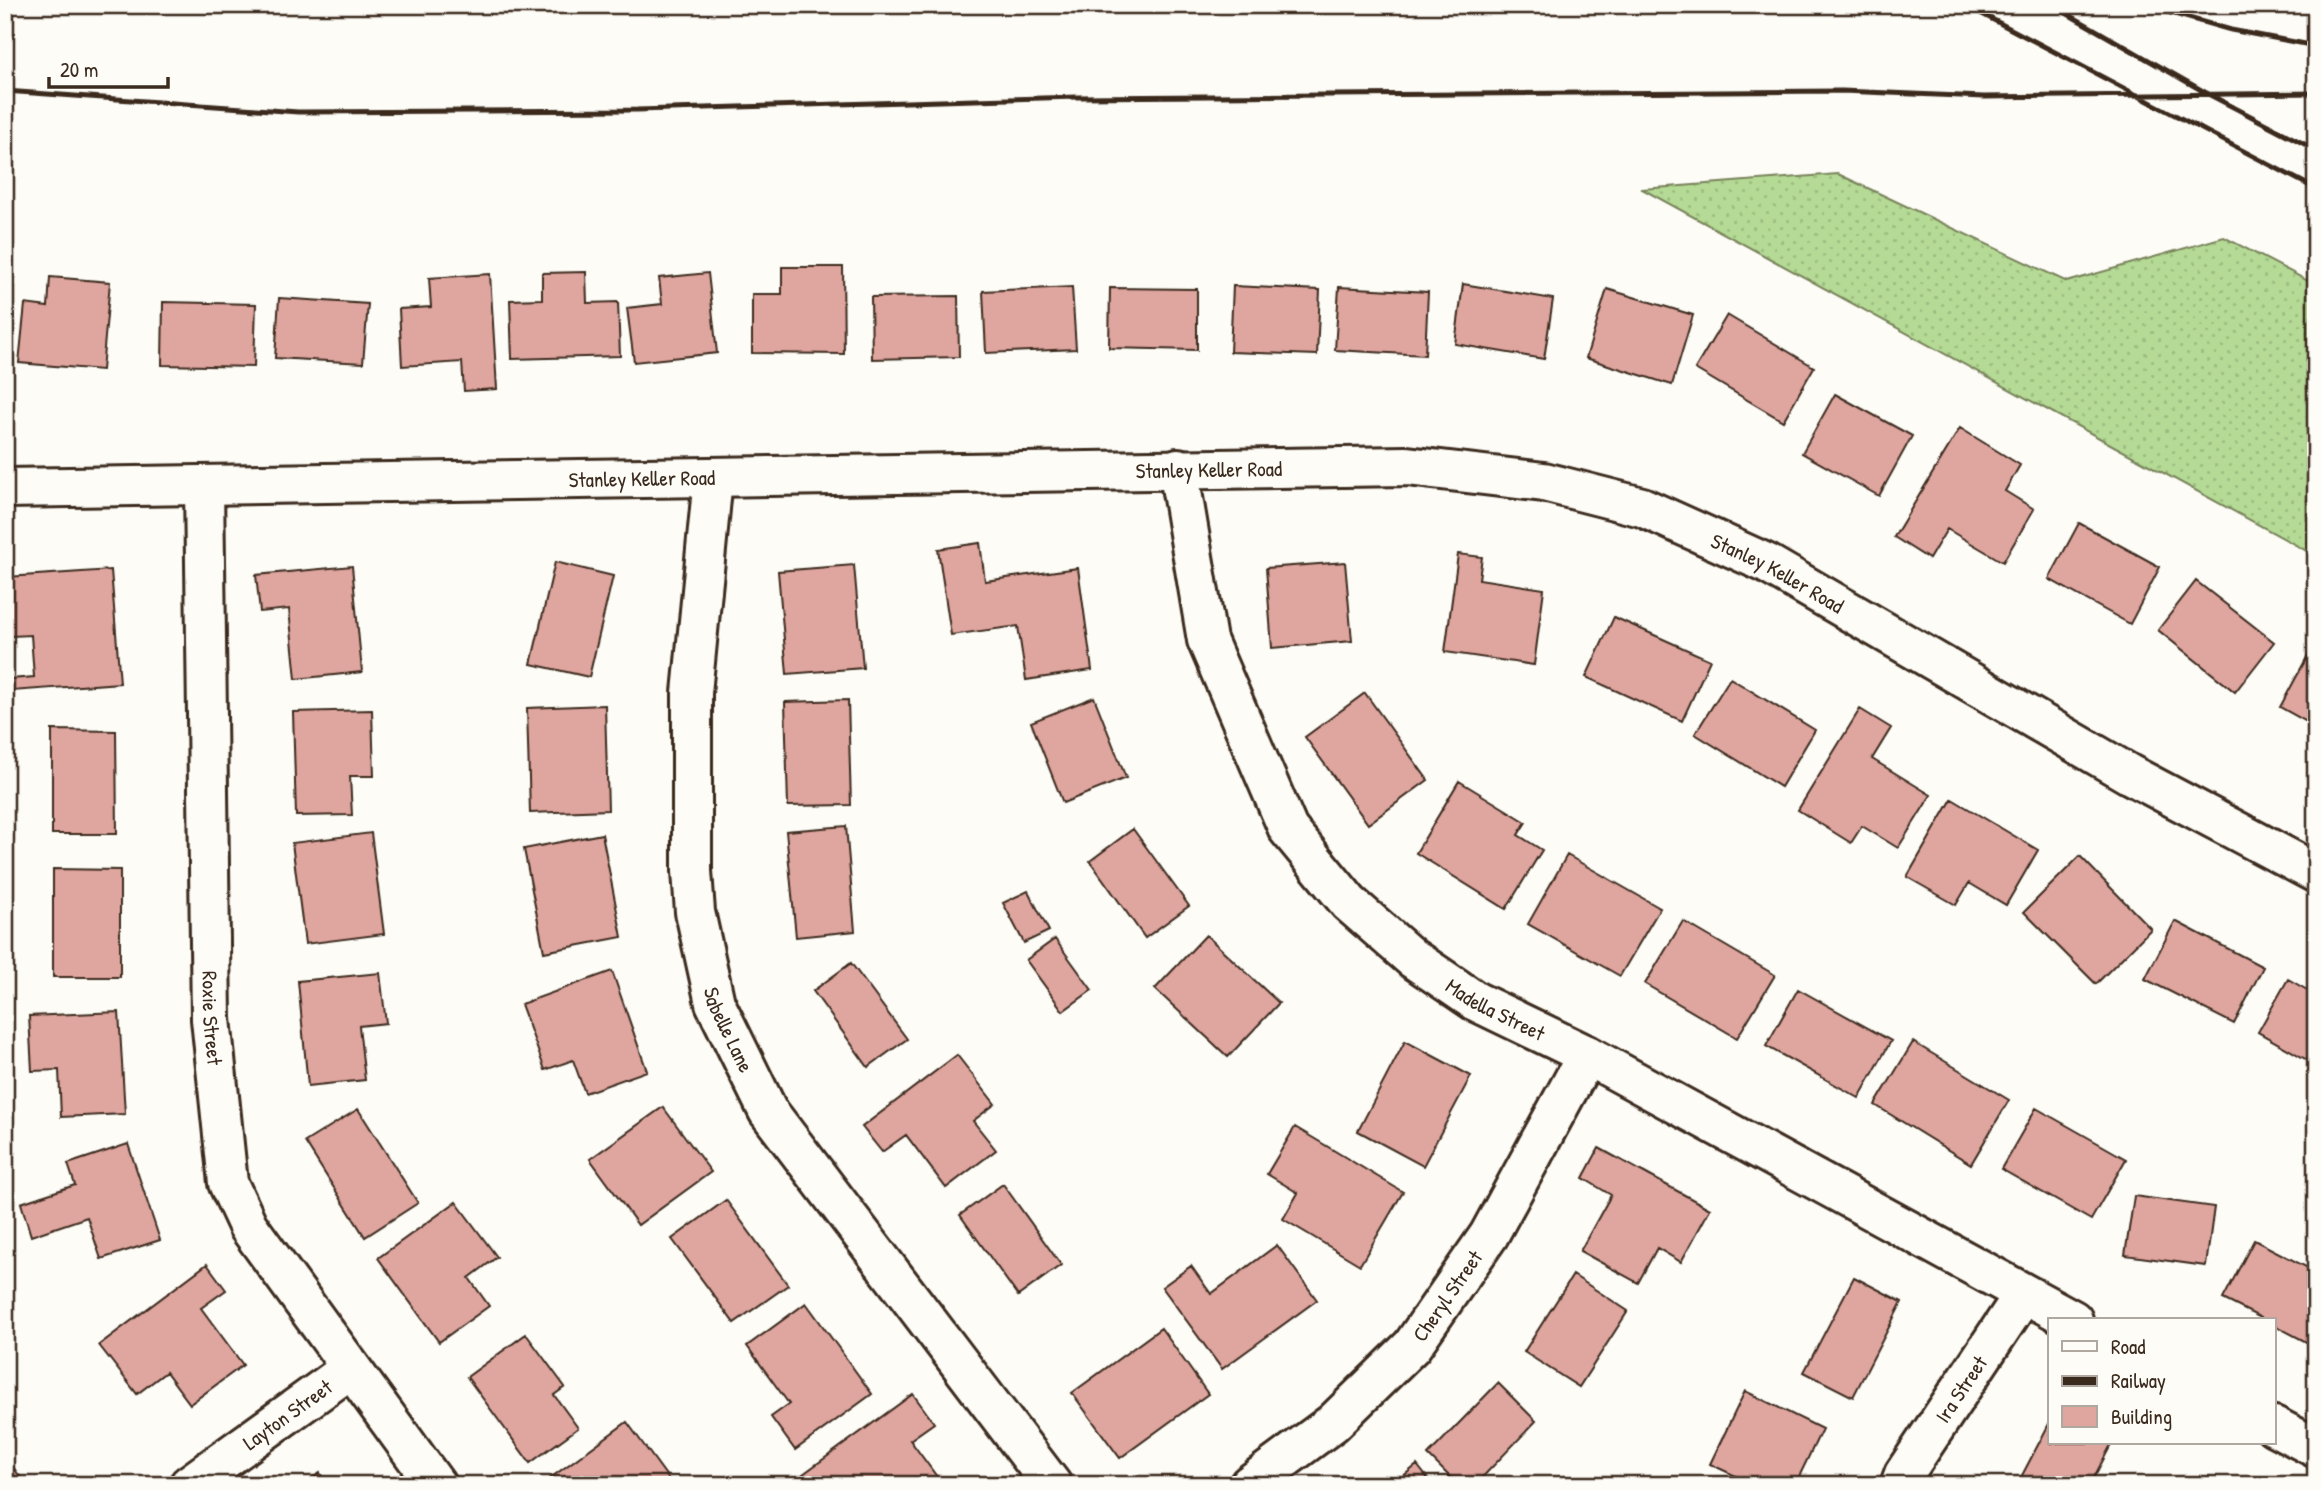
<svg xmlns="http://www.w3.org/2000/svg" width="2321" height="1490" viewBox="0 0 2321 1490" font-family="'Patrick Hand',sans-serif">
<defs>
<pattern id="grass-dots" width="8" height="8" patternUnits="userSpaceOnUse" patternTransform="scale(1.75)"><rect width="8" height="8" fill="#b4da95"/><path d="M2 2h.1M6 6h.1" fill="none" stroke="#9cbb80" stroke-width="1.8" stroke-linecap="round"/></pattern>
</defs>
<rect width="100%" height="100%" fill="#fdfcf7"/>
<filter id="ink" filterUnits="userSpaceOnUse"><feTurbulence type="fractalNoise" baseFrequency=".0143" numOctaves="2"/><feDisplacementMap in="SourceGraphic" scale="14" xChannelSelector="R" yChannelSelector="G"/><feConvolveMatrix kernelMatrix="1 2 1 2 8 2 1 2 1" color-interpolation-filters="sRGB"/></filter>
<g filter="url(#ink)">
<path fill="url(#grass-dots)" stroke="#78825a" stroke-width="2" d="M 1838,174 L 2067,282 L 2224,237 L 2316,285 L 2316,556 L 1642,189 Z"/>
<path fill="#dfa59f" stroke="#3b2a1e" stroke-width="2" d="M 782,267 L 843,267 L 844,354 L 752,353 L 752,294 L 782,294 Z
M 586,272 L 587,303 L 618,302 L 620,356 L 512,359 L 510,300 L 542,299 L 542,273 Z
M 708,273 L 717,353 L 634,362 L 627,308 L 662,304 L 659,278 Z
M 490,274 L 497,389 L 464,391 L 462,362 L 402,366 L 399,309 L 431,307 L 429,278 Z
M 50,277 L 110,282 L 102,370 L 19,363 L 25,304 L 48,307 Z
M 1463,284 L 1553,299 L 1544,359 L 1455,344 Z
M 1233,286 L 1320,290 L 1317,355 L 1230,352 Z
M 1072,287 L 1076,349 L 986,353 L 983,291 Z
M 1339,287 L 1428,292 L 1425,355 L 1335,350 Z
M 1110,288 L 1197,289 L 1197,350 L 1109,348 Z
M 1607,289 L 1693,315 L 1672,385 L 1586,358 Z
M 958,296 L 959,357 L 872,359 L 871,297 Z
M 279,298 L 368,304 L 363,363 L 275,358 Z
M 163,302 L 256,304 L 254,367 L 162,365 Z
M 1727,315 L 1814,367 L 1783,421 L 1695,369 Z
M 1835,394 L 1912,436 L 1879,496 L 1802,453 Z
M 1960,428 L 2020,465 L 2005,491 L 2034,509 L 2003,562 L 1947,529 L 1929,559 L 1894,537 Z
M 2079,523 L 2160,567 L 2130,624 L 2049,579 Z
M 980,543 L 985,581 L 1078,568 L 1092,670 L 1026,680 L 1018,626 L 951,635 L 938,549 Z
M 1458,554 L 1482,557 L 1479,579 L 1544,589 L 1534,665 L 1445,652 Z
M 555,562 L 613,576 L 589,677 L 531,664 Z
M 1345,562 L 1352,641 L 1272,648 L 1266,568 Z
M 854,565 L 863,668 L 787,674 L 778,571 Z
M 352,566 L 362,672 L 296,679 L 289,609 L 260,612 L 256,575 Z
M 111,570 L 120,683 L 12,691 L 11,679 L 34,677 L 31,635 L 11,636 L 7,577 Z
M 2196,581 L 2274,642 L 2235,692 L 2158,630 Z
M 1614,617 L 1710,660 L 1682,721 L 1586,677 Z
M 2311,650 L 2316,653 L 2316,727 L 2280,707 Z
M 1730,678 L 1815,730 L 1781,787 L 1695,734 Z
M 1365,693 L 1428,780 L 1368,824 L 1305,737 Z
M 1094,697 L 1126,778 L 1063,803 L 1031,722 Z
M 848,700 L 851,805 L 788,806 L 785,702 Z
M 605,705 L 608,810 L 530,813 L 527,708 Z
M 1860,709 L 1891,728 L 1872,759 L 1931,795 L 1898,848 L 1862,826 L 1851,843 L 1798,810 Z
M 372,710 L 374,776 L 350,776 L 352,815 L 296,816 L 293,712 Z
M 52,730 L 116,731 L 117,834 L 52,834 Z
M 1459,781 L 1526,822 L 1518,835 L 1542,850 L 1506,909 L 1416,853 Z
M 1952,799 L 2038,850 L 2006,905 L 1969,883 L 1956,905 L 1907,877 Z
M 846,826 L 855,931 L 796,937 L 786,831 Z
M 1133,829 L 1189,906 L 1145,938 L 1090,861 Z
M 371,833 L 384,934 L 305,944 L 292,843 Z
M 602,834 L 622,937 L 544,952 L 524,849 Z
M 1567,855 L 1660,908 L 1620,976 L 1528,924 Z
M 2080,856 L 2151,929 L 2096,984 L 2024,912 Z
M 53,869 L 120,870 L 120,977 L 53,977 Z
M 1028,891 L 1049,931 L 1024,943 L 1003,903 Z
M 1683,921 L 1775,975 L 1737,1038 L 1645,984 Z
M 2175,921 L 2263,967 L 2234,1024 L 2145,979 Z
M 1206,935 L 1279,1003 L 1228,1057 L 1155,989 Z
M 1055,939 L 1092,990 L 1063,1011 L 1026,960 Z
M 851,963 L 907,1039 L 868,1067 L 813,991 Z
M 612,971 L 647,1071 L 585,1093 L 573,1060 L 545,1070 L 521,1004 Z
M 380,973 L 386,1023 L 359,1026 L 365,1080 L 308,1086 L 298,981 Z
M 2288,979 L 2316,995 L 2316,1065 L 2258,1032 Z
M 1798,989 L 1891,1041 L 1859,1098 L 1766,1046 Z
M 119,1012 L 125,1114 L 61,1117 L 59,1070 L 32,1071 L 29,1016 Z
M 1405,1041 L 1471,1076 L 1423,1166 L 1358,1131 Z
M 1913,1042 L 2009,1100 L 1971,1164 L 1875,1105 Z
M 957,1055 L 995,1104 L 973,1121 L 996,1150 L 946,1188 L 906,1135 L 882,1152 L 862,1127 Z
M 663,1107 L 711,1172 L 638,1225 L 590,1159 Z
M 2036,1108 L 2126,1159 L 2091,1220 L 2001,1169 Z
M 358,1109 L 418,1203 L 365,1237 L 305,1142 Z
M 1295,1127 L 1403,1192 L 1360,1265 L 1283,1219 L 1298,1193 L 1267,1174 Z
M 128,1144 L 160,1240 L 101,1259 L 87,1217 L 31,1236 L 21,1203 L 75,1185 L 68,1164 Z
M 1599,1148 L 1710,1209 L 1681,1262 L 1657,1248 L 1638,1283 L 1580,1251 L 1611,1195 L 1583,1178 Z
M 1003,1184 L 1061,1265 L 1018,1296 L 960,1215 Z
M 2134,1196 L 2214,1207 L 2206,1266 L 2125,1255 Z
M 726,1200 L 788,1285 L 734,1323 L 672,1239 Z
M 456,1202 L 497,1257 L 469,1278 L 489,1306 L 439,1342 L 378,1258 Z
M 2254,1240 L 2316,1272 L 2316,1347 L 2274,1325 L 2274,1320 L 2265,1320 L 2223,1299 Z
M 1277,1245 L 1317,1300 L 1222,1369 L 1162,1287 L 1191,1266 L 1211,1294 Z
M 207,1264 L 226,1290 L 201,1308 L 243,1365 L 190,1404 L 166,1372 L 137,1394 L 99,1345 Z
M 1573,1275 L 1628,1311 L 1579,1387 L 1524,1352 Z
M 1854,1277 L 1902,1302 L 1853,1397 L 1804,1372 Z
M 806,1303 L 872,1394 L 795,1450 L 771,1417 L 789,1404 L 747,1346 Z
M 1161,1328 L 1208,1394 L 1120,1458 L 1072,1393 Z
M 526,1334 L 565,1387 L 554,1395 L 578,1428 L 530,1463 L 467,1377 Z
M 1498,1383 L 1536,1421 L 1475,1485 L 1458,1485 L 1428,1455 Z
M 1745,1391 L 1822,1429 L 1795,1485 L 1755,1485 L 1710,1464 Z
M 913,1394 L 934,1423 L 910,1440 L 943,1485 L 788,1485 Z
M 627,1422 L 673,1485 L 547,1485 L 545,1482 Z
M 2050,1422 L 2050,1443 L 2112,1443 L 2090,1485 L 2018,1483 Z
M 5,1456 L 26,1485 L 5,1485 Z
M 1417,1465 L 1433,1485 L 1392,1485 Z
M 320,1473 L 328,1485 L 303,1485 Z"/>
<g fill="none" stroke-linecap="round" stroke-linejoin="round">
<defs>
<g id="street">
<path id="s1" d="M 1178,468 L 1207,640 L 1288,829 L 1349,903 L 1412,958 L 1475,1001 L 1587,1055 L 2073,1320"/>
<path id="s2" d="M 713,478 L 692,693 L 692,871 L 695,912 L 715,1003 L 768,1111 L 1052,1485"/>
<path id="s3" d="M 204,486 L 211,1019 L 228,1183 L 248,1226 L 436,1485"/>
<path d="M 2274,1426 L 2316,1448"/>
<path id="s4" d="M 189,1485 L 350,1369"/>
<path id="s5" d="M 1249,1485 L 1333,1423 L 1412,1346 L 1489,1235 L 1587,1055"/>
<path id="s6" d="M 1900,1485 L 1904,1474 L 2024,1294"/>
</g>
<g id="secondary">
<path id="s7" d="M 5,488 L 1407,466 L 1544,482 L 1642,507 L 1766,563 L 2129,774 L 2316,873"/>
</g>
</defs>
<use href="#street" stroke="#3b2a1e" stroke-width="44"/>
<use href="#secondary" stroke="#3b2a1e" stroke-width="44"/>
<use href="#street" stroke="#fdfcf7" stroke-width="38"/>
<use href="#secondary" stroke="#fdfcf7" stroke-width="38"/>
<path stroke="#3b2a1e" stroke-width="5" d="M 1965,5 L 2316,189
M 2052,5 L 2210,95 L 2316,150
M 2143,5 L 2231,30 L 2316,46
M 5,91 L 298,112 L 637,110 L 1077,97 L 1842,91 L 1984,97 L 2316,93"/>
</g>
</g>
<g text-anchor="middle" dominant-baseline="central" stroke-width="6" stroke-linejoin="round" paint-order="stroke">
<g font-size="21" fill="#3b2a1e" stroke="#fdfcf7">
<text stroke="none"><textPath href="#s7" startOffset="1204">Stanley Keller Road</textPath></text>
<text stroke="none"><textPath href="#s7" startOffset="637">Stanley Keller Road</textPath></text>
<text stroke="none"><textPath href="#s7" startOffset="1792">Stanley Keller Road</textPath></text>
<text stroke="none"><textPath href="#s1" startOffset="658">Madella Street</textPath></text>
<text stroke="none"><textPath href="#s3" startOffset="532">Roxie Street</textPath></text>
<text stroke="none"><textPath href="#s2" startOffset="558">Sabelle Lane</textPath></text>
<text stroke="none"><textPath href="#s5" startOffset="276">Cheryl Street</textPath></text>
<text stroke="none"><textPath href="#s6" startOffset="114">Ira Street</textPath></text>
<text stroke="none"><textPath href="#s4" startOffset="121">Layton Street</textPath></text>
</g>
</g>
<rect width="2321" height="1490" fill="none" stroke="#fdfcf7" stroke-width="28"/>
<rect x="14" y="14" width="2293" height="1462" fill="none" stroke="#3b2a1e" stroke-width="2.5" filter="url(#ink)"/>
<rect x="2048" y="1318" width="228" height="126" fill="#fdfcf7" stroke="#afa8a0" stroke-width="2"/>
<rect x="2062" y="1341" width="35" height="10" fill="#fdfcf7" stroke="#afa8a0" stroke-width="2"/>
<text x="2111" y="1354" font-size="21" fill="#3b2a1e">Road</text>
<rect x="2062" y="1376" width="35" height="10" fill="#3b2a1e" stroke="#afa8a0" stroke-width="2"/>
<text x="2111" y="1388" font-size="21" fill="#3b2a1e">Railway</text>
<rect x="2062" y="1406" width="35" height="21" fill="#dfa59f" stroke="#afa8a0" stroke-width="2"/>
<text x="2111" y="1424" font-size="21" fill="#3b2a1e">Building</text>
<path d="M49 77v10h119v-10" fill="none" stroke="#3b2a1e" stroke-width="3.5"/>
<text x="60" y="77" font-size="21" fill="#3b2a1e" stroke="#fdfcf7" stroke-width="5" paint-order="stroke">20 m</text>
</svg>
